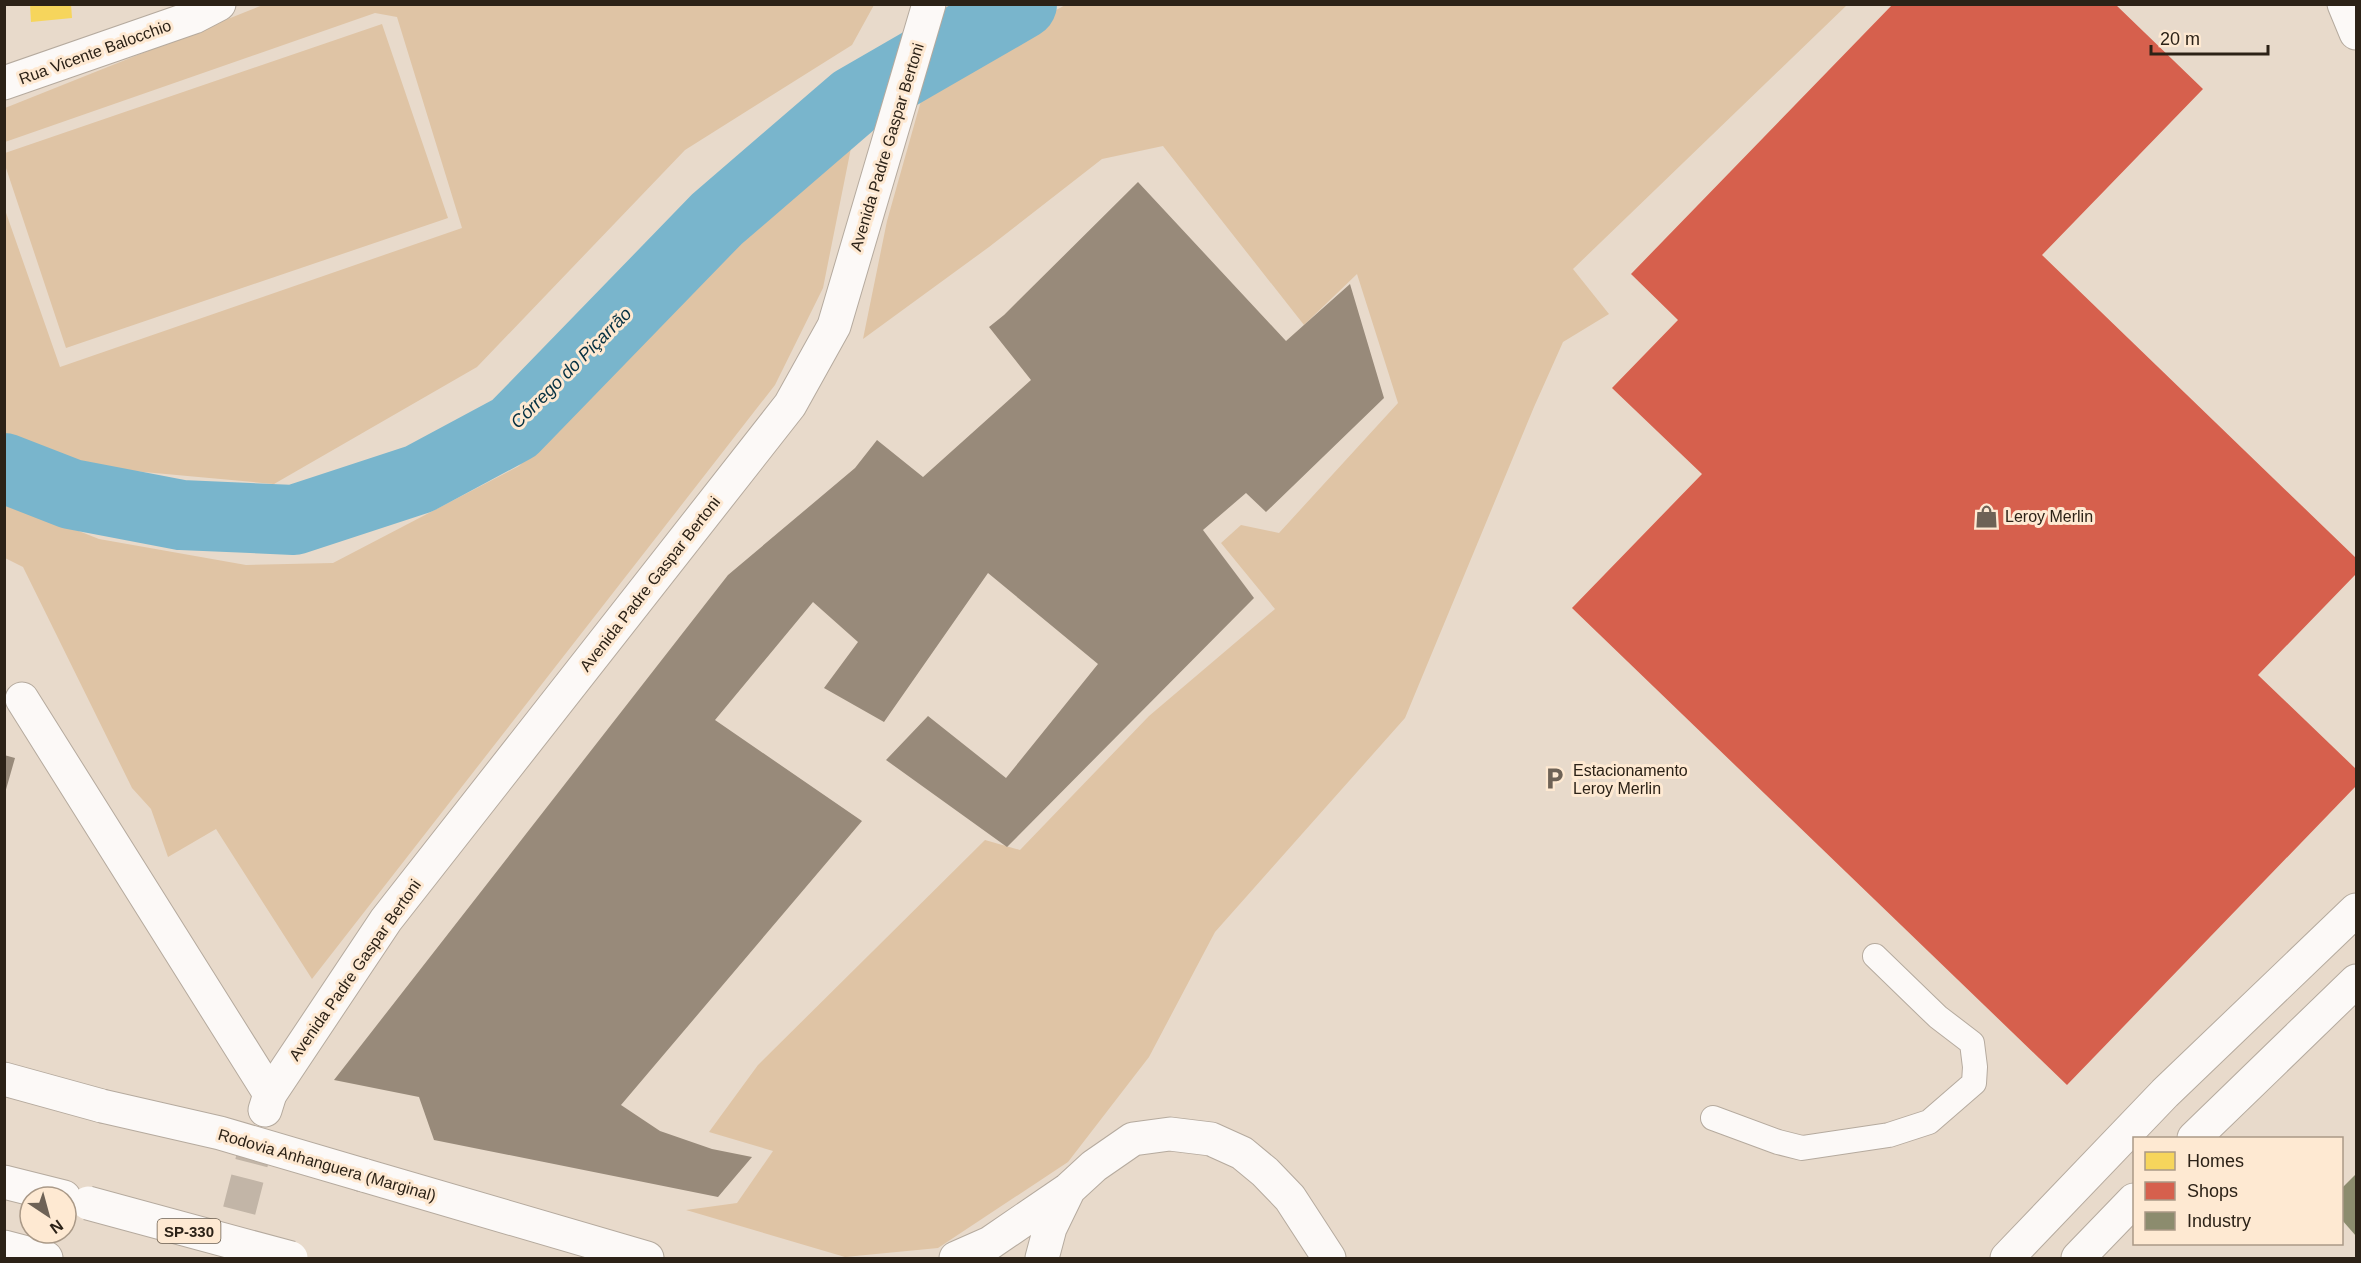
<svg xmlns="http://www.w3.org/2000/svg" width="2361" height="1263" viewBox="0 0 2361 1263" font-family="Helvetica,sans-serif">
<rect width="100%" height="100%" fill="#e8dacb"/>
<path fill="#dfc4a5" d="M 1067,4 L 1847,5 L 1573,269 L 1609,314 L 1563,342 L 1534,407 L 1405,718 L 1215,932 L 1149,1057 L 1068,1162 L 938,1248 L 845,1257 L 686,1210 L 737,1203 L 773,1151 L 709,1132 L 758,1065 L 985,840 L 1020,850 L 1149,716 L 1275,609 L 1221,543 L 1241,525 L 1279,533 L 1398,403 L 1357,274 L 1304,325 L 1163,146 L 1102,159 L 989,247 L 863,339 L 887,221 L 926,83 Z
M 263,5 L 874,5 L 852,45 L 685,150 L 477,367 L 274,484 L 45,463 L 5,450 L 4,207 L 60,367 L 462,228 L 397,17 L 375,13 L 5,142 L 5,108 Z
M 382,24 L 448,218 L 66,348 L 5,165 L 5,153 Z
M 851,148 L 823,288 L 775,385 L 312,979 L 216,829 L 168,857 L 151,809 L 132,788 L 23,567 L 5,558 L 5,502 L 99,539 L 246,565 L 333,563 L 519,466 L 720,248 Z"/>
<path fill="#f6d55c" d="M 30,4 L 71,4 L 72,18 L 31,22 Z"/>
<path fill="#d6604d" d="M 1893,4 L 2115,4 L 2203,89 L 2042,255 L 2356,558 L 2356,574 L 2258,675 L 2356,769 L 2356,786 L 2067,1085 L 1572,608 L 1702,474 L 1612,388 L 1678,320 L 1631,274 Z"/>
<path fill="#8c8c6e" d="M 2356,1174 L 2356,1236 L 2342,1220 L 2342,1188 Z"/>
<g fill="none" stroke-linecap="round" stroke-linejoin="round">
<path stroke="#79b5cc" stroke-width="70" d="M 4,468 L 71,494 L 181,515 L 294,520 L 419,479 L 514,428 L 717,219 L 854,101 L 1022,4"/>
</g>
<path fill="#988a7a" d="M 1138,182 L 1286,341 L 1350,284 L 1384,398 L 1266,512 L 1246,493 L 1203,530 L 1254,598 L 1007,847 L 886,760 L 928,716 L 1006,778 L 1098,664 L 988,573 L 884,722 L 824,688 L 858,642 L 813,602 L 715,720 L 862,821 L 621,1105 L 660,1131 L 712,1149 L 752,1157 L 718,1197 L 434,1140 L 419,1097 L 334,1080 L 728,575 L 855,468 L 877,440 L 923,477 L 1031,380 L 989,327 L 1004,315 Z
M 4,755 L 15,758 L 5,793 L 4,792 Z"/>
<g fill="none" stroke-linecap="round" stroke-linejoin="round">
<path stroke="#c2b5a7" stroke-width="33" stroke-dasharray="33 16" stroke-linecap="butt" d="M 227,1258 L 265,1110"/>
<defs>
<path id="service" d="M 1713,1118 L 1778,1142 L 1802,1148 L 1889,1135 L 1929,1122 L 1974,1083 L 1975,1067 L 1972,1043 L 1938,1017 L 1875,956"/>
<path id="minor" d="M 2344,4 L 2356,33
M 22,699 L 270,1094
M 2194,1138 L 2356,981
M 956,1258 L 990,1243 L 1069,1189 L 1094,1166 L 1133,1139 L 1170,1134 L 1211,1139 L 1242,1153 L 1265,1172 L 1290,1198 L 1329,1258
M 1042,1258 L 1050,1228 L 1068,1191
M 2007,1258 L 2165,1093 L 2356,910
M 2078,1258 L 2134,1200"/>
<path id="tertiary" d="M 4,83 L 194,17 L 219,4
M 265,1110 L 270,1094 L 386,920 L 790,405 L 834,326 L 929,4"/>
<path id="trunk" d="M 4,1079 L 102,1106
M 363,1175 L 647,1258"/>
<path id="motorway" d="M 4,1182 L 64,1197
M 4,1247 L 46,1258"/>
</defs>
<use href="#service" stroke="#b5aa9e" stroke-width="26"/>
<use href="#minor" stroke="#b5aa9e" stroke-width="35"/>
<use href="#tertiary" stroke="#b5aa9e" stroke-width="35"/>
<use href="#trunk" stroke="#b5aa9e" stroke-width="35"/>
<use href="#motorway" stroke="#b5aa9e" stroke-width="35"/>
<use href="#service" stroke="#fcf9f7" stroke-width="24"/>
<use href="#minor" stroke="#fcf9f7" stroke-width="33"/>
<use href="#tertiary" stroke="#fcf9f7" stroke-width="33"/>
<use href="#trunk" stroke="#fcf9f7" stroke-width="33"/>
<use href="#motorway" stroke="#fcf9f7" stroke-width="33"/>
<defs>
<path id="trunk-bridge" d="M 102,1106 L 220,1133 L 363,1175"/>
<path id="motorway-bridge" d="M 88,1203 L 291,1258"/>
</defs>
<use href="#trunk-bridge" stroke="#b5aa9e" stroke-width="35" stroke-linecap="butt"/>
<use href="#motorway-bridge" stroke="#b5aa9e" stroke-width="35" stroke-linecap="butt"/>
<use href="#trunk-bridge" stroke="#fcf9f7" stroke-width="33"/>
<use href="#motorway-bridge" stroke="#fcf9f7" stroke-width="33"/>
</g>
<defs>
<symbol id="shop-bare" viewBox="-9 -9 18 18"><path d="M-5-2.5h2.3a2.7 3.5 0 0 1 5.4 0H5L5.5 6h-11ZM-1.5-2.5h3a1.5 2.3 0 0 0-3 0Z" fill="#6e6256" stroke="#fee9d2" stroke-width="2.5" paint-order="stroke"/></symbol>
<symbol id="parking-bare" viewBox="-9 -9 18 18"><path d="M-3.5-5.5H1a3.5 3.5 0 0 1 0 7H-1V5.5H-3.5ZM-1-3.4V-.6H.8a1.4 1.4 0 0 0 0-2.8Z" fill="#6e6256" stroke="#fee9d2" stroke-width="2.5" paint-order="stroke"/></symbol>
</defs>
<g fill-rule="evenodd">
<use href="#shop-bare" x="1970" y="500" width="33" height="33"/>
<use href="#parking-bare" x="1538" y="762" width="33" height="33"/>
</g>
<g text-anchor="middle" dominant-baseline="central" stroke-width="6" stroke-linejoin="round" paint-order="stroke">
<rect fill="#fee9d2" stroke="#6b5e4f" stroke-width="1.5" x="157.5" y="1219" width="63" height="24" rx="4.5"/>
<g font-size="15" font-weight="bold" fill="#2c2217">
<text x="189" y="1231">SP-330</text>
</g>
<g font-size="16" fill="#2c2217" stroke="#fee9d2">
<text transform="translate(95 52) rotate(-20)">Rua Vicente Balocchio</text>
<text transform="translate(887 147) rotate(-73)">Avenida Padre Gaspar Bertoni</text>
<text transform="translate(650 584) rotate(-52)">Avenida Padre Gaspar Bertoni</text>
<text transform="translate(355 970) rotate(-55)">Avenida Padre Gaspar Bertoni</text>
<text transform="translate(327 1165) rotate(16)">Rodovia Anhanguera (Marginal)</text>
</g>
<g font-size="16" fill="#2c2217" stroke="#fee9d2" text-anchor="start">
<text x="2005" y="516">Leroy Merlin</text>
<text x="1573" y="770">Estacionamento<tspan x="1573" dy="18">Leroy Merlin</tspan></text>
</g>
<g font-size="18" font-style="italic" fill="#063142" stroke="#fee9d2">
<text transform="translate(571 368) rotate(-45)">Córrego do Piçarrão</text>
</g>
</g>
<rect width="2361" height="1263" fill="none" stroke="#2c2217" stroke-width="12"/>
<rect x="2133" y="1137" width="210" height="108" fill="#fee9d2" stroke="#aa9987" stroke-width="1.5"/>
<rect x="2145" y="1152" width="30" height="18" fill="#f6d55c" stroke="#aa9987" stroke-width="1.5"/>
<text x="2187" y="1167" font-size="18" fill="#2c2217">Homes</text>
<rect x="2145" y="1182" width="30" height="18" fill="#d6604d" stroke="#aa9987" stroke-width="1.5"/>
<text x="2187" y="1197" font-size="18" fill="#2c2217">Shops</text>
<rect x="2145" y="1212" width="30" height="18" fill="#8c8c6e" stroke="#aa9987" stroke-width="1.5"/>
<text x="2187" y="1227" font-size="18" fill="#2c2217">Industry</text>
<g transform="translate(48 1215) rotate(144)"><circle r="28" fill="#fee9d2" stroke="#aa9987" stroke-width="1.5"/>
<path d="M0-4.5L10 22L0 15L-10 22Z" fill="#6e6256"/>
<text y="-9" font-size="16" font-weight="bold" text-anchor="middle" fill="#2c2217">N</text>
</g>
<path d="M2151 45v9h117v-9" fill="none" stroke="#2c2217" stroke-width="3"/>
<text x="2160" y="45" font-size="18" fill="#2c2217" stroke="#fee9d2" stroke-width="4.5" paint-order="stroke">20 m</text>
</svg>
